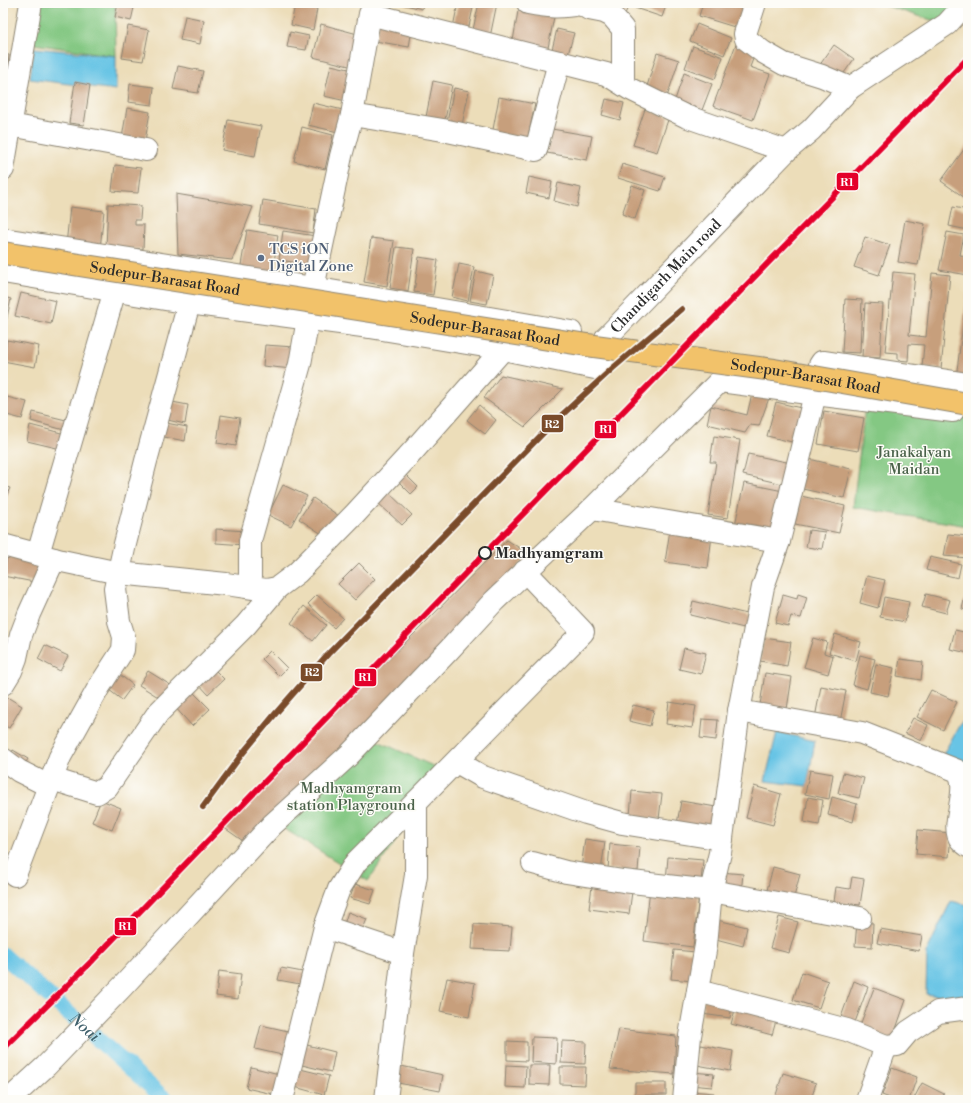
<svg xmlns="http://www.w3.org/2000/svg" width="971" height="1103" viewBox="0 0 971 1103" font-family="'Libre Bodoni',serif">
<rect width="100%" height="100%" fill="#fdfcf7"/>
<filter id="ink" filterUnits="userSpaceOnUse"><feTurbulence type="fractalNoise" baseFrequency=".025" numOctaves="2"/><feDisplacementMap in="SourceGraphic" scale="8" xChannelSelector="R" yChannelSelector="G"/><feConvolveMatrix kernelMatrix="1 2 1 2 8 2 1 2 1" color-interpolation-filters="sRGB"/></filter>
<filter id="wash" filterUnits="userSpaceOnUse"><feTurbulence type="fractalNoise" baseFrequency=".012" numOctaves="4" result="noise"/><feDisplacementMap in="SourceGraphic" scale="16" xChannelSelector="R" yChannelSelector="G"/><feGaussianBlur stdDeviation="0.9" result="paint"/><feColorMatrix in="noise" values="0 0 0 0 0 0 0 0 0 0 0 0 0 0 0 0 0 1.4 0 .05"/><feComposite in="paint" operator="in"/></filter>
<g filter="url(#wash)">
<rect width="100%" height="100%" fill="#ecddb9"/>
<path fill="#84c883" stroke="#587a57" d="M 41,3 L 115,3 L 116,56 L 34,44 Z
M 880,3 L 957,3 L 941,23 L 880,4 Z
M 869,373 L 968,387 L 968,526 L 853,507 Z
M 338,723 L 444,771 L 368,881 L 251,808 Z"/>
<path fill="#67c4e5" stroke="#497888" d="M 34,48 L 116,56 L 116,90 L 30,79 Z
M 968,718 L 968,770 L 941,758 L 960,724 Z
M 777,732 L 815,741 L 807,786 L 765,781 Z
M 951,901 L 968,905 L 968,1001 L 926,994 L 927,951 Z"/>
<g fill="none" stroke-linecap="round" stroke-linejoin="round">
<path stroke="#67c4e5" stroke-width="16" id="s1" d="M 3,955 L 166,1100"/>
</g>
<g id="blocks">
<path fill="#c79f7c" d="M 118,3 L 135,3 L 131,21 L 115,17 Z
M 397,3 L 423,3 L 422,9 Z
M 458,3 L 474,3 L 468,31 L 453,27 Z
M 479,3 L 497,3 L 490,37 L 472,34 Z
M 602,3 L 630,3 L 624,16 Z
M 637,3 L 667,3 L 662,17 L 635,8 Z
M 703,3 L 750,3 L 741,29 L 699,16 Z
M 295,4 L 317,9 L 313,30 L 291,25 Z
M 518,11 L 554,17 L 547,53 L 512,47 Z
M 185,16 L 204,20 L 200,44 L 180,40 Z
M 379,22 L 412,29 L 409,47 L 375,41 Z
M 321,24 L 361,35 L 353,67 L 313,57 Z
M 697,24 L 731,38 L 724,55 L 690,41 Z
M 128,26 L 149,30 L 143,61 L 122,58 Z
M 557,29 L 574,33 L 567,58 L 551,54 Z
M 290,32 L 309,36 L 306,50 L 287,47 Z
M 736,44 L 756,51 L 750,67 L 770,74 L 753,120 L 713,106 Z
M 834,45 L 854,59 L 839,80 L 819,66 Z
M 693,46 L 723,57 L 715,79 L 685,68 Z
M 657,53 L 679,60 L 666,100 L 645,93 Z
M 3,54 L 9,55 L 7,77 L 3,77 Z
M 331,65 L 353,70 L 346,101 L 324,96 Z
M 178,66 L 203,71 L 198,93 L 173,89 Z
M 684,73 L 712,84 L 702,110 L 675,100 Z
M 433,81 L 452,85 L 445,120 L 426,117 Z
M 75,82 L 90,85 L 84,125 L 69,123 Z
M 130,84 L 154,87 L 152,105 L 128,102 Z
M 454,88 L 469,91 L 462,125 L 447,122 Z
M 499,97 L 535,104 L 527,141 L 492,135 Z
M 606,99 L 624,103 L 620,120 L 602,115 Z
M 313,103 L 343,110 L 338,132 L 308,125 Z
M 127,108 L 150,112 L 145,141 L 122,138 Z
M 645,109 L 669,117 L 657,152 L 633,145 Z
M 228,120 L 261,126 L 255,156 L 222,150 Z
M 302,127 L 333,135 L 325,169 L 294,161 Z
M 552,129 L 592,136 L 587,160 L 547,153 Z
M 968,144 L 968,200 L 941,181 Z
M 622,164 L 665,177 L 660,191 L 618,178 Z
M 115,165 L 141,168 L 138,193 L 112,191 Z
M 529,177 L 552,182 L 549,198 L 526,193 Z
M 558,183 L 581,188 L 577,207 L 554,201 Z
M 632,185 L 645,190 L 635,219 L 622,214 Z
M 176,194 L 253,207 L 232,260 L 178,254 Z
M 263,200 L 316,209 L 313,233 L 259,224 Z
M 108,204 L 141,206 L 140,220 L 135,220 L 135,225 L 144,225 L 143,249 L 106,247 Z
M 70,207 L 104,211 L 100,249 L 66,245 Z
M 953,207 L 968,210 L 968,230 L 949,226 Z
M 905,220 L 925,224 L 918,265 L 898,262 Z
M 247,230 L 278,235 L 272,276 L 240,271 Z
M 283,231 L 316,236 L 312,265 L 279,260 Z
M 947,232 L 964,235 L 960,255 L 968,256 L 968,275 L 939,270 Z
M 865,237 L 890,245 L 879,275 L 854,267 Z
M 371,238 L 394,241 L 387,286 L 364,282 Z
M 396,247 L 414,249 L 408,291 L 390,288 Z
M 419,257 L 438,260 L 433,295 L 414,292 Z
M 459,264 L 474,267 L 468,301 L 452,297 Z
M 476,271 L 493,275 L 487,304 L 470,301 Z
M 893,272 L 915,274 L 909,335 L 926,337 L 932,273 L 950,275 L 941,369 L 922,367 L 924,345 L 909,344 L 908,361 L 898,360 L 898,353 L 885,352 Z
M 21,293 L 56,301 L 51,324 L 15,316 Z
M 967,293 L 968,293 L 968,380 L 956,378 Z
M 3,297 L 11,299 L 4,331 L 3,331 Z
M 845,299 L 862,300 L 860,353 L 842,352 Z
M 865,303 L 883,304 L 880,358 L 862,357 Z
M 7,340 L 39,346 L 35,367 L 3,361 Z
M 265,345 L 294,347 L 292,369 L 263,366 Z
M 501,375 L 563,389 L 525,427 L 484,398 Z
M 752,394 L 769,398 L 759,426 L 750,425 L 745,433 L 707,424 L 711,406 L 747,415 Z
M 3,396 L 27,402 L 22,419 L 3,414 Z
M 167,401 L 188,405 L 185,424 L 163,419 Z
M 776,402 L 809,410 L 800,444 L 767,436 Z
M 479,405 L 496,420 L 485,434 L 467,420 Z
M 824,411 L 864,418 L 858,451 L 818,444 Z
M 33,412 L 70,421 L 68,431 L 31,421 Z
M 221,415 L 240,418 L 236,446 L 217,443 Z
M 161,422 L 187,427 L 185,441 L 159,436 Z
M 30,425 L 65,434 L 61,449 L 27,441 Z
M 714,436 L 740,440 L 728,518 L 708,515 L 716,462 L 710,462 Z
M 748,454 L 796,464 L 791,486 L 743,475 Z
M 805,458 L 851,469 L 844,498 L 798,488 Z
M 405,474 L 418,487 L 411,494 L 398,481 Z
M 744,483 L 788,492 L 779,535 L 735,525 Z
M 283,485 L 307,496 L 291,526 L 268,515 Z
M 3,486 L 10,488 L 3,504 Z
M 387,491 L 412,515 L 402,525 L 377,502 Z
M 801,496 L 845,506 L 839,533 L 795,524 Z
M 313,498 L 339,516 L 325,536 L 299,519 Z
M 216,529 L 246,531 L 245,545 L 216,543 Z
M 670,530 L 712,535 L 708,568 L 665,562 Z
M 809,530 L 825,532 L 822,549 L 806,547 Z
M 948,534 L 968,536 L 968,558 L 944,556 Z
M 507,540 L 529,554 L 446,647 L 246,843 L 223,827 Z
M 8,553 L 43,559 L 39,583 L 3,576 Z
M 930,557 L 961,564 L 958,578 L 926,570 Z
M 359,563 L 375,579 L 355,600 L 338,584 Z
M 867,576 L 885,580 L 878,608 L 860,603 Z
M 967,588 L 968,588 L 968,610 L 962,609 Z
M 798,594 L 807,597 L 801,618 L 791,616 L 788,626 L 775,623 L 783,595 L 797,599 Z
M 926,594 L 950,600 L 946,613 L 922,607 Z
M 317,595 L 343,618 L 334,628 L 308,604 Z
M 884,597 L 909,602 L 905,622 L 880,617 Z
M 693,601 L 751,615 L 748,629 L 690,615 Z
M 304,606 L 326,625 L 313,641 L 291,623 Z
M 955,630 L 968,633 L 968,653 L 950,649 Z
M 835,634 L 861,642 L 856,661 L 829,653 Z
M 764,638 L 791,642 L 787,666 L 760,661 Z
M 813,638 L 827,642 L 824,653 L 833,656 L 828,674 L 804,667 Z
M 45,645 L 68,656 L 60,671 L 38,659 Z
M 684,648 L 706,653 L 701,674 L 679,669 Z
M 270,651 L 287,668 L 279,676 L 262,659 Z
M 860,655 L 875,659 L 867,689 L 853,685 Z
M 900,659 L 923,662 L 921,680 L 897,676 Z
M 876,664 L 894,668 L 888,696 L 870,692 Z
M 213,668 L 224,679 L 208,694 L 197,682 Z
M 115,671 L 133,685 L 122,700 L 104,686 Z
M 148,671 L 172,686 L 163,700 L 139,685 Z
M 765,673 L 792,677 L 787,709 L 760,705 Z
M 821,686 L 846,691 L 840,722 L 815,718 Z
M 190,689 L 210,709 L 192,726 L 173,705 Z
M 931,690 L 957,702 L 943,730 L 917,717 Z
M 7,697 L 22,706 L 9,728 L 3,725 L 3,704 Z
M 669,702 L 696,706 L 692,728 L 666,724 Z
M 633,705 L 654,710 L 650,726 L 629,721 Z
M 913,718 L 928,725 L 921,741 L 905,733 Z
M 702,719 L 718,720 L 716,740 L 700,738 Z
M 13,750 L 28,759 L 22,769 L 8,760 Z
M 810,770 L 833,774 L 829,799 L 805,794 Z
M 843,773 L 864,778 L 859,798 L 838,793 Z
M 754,786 L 781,794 L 773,825 L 746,818 Z
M 632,791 L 662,794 L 659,819 L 630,816 Z
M 808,797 L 823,800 L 819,825 L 804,822 Z
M 832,797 L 857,804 L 853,822 L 828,815 Z
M 101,800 L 121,808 L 112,830 L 92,822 Z
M 681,801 L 716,807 L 712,830 L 677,824 Z
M 918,830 L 951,833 L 949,857 L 916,854 Z
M 585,839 L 605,842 L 601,871 L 581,868 Z
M 610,844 L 640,847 L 638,871 L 608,869 Z
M 668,857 L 703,860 L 701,884 L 666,881 Z
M 773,867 L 800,874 L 793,901 L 766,894 Z
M 720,872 L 743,874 L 741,893 L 718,890 Z
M 852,877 L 864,879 L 860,905 L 834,902 L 836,887 L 850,889 Z
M 355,884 L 375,890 L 370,904 L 350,898 Z
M 592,886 L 632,892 L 629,914 L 589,909 Z
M 650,889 L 699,895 L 693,947 L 644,941 Z
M 348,912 L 367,919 L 361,934 L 343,927 Z
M 779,917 L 798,922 L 789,953 L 770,948 Z
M 713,919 L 747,927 L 743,946 L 708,937 Z
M 857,922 L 873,923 L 872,947 L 855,946 Z
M 474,924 L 512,927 L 510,951 L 472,949 Z
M 880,929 L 922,936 L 919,951 L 877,943 Z
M 674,950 L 696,952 L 693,981 L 671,979 Z
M 281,968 L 308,973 L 306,985 L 278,980 Z
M 219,971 L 241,974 L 238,999 L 216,996 Z
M 802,972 L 828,981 L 819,1008 L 793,1000 Z
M 447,978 L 475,983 L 469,1017 L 440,1011 Z
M 854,981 L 868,987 L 854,1025 L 840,1020 Z
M 874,988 L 906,1000 L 892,1040 L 859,1028 Z
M 704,999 L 732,1004 L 730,1018 L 702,1014 Z
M 737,1003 L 778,1014 L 772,1035 L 731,1024 Z
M 967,1023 L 968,1023 L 968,1044 L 965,1043 Z
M 261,1025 L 297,1033 L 291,1057 L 255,1049 Z
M 619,1029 L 676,1036 L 674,1074 L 610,1069 Z
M 532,1037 L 557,1038 L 556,1064 L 531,1062 Z
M 507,1041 L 527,1042 L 527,1061 L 507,1060 Z
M 562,1041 L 586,1042 L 585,1064 L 561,1063 Z
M 303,1044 L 335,1052 L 331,1072 L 298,1064 Z
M 701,1045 L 733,1051 L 730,1071 L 697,1065 Z
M 506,1065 L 526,1066 L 525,1088 L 505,1087 Z
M 529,1065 L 550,1065 L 549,1085 L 529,1084 Z
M 401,1066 L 443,1075 L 440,1091 L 398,1083 Z
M 251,1067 L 283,1075 L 277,1095 L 246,1088 Z
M 560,1067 L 586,1067 L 585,1085 L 560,1084 Z
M 296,1068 L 329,1076 L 324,1095 L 291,1086 Z
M 892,1068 L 917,1077 L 909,1100 L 895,1100 L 882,1095 Z
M 692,1072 L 714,1074 L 712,1087 L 690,1085 Z
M 783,1073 L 816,1083 L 811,1100 L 780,1100 L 775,1098 Z
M 635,1083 L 666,1083 L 666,1095 L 635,1095 Z
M 922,1083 L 944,1094 L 940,1100 L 913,1100 Z
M 691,1091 L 714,1093 L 714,1100 L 690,1100 Z"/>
</g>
</g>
<g filter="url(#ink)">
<use href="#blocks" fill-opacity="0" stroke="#8c8472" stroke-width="1"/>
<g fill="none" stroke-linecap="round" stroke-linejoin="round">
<defs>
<g id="minor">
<path d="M 528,3 C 548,7 560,8 580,4"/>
<path d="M 580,3 L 589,9 L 604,12 L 612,16 L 623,29 L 623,84"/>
<path d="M 755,3 L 745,34 L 746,39 L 763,52 L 784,64 L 822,76 L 850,88"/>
<path d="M 352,115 L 370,14 L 606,74 L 630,89 L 685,116 L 786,151"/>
<path d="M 10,125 L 146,150"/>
<path d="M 3,169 L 31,3"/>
<path d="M 3,239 L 313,288 L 571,332"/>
<path d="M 3,272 L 189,303 L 370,327 L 503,349 L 600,369 L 609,356 L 606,338"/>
<path d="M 313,288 L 341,156 L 352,115 L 443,130 L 536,150 L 559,62"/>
<path id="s2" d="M 606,338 L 786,151 L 811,130 L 850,88 L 947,24 L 966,3"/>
<path d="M 592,509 L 779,541"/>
<path d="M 3,545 L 62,561 L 119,573 L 226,584 L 266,590 L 277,588 L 297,573 L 355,514 L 414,450 L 503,349"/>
<path d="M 38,554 L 115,290"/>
<path d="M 250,587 L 250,541 L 300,364 L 308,319"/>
<path d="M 3,684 L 11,671 L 16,658 L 21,635 L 29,614 L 54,559"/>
<path d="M 739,711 L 862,733 L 958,771 C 971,790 949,826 961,840 C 963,843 966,844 968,846"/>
<path d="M 3,759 L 19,771 L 49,786"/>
<path d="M 457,762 L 483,777 L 586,813 L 622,823 L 722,839"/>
<path d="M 52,779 L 97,793 L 107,787 L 158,713 L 246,625 L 277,588"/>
<path d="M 533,863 L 566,872 L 623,881 L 711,891 L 860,918"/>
<path d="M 15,875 L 60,757 L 99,687 L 123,650 L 124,637 L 119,621 L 115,589 L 125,544 L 146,461 L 189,303"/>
<path d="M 325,927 L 403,953"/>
<path d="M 698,991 L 847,1030 L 886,1046 L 867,1100"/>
<path d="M 886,1046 L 897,1045 L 908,1032 L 938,1012 L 968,1008"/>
<path d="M 9,1100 L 46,1066 L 122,987 L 272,825 L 349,755 L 449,650 L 494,601 L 592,509 L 720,381 L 815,394 L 953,411"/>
<path d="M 282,1100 L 325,927 L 339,889 L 356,862 L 416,802 L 583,632 L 525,571"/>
<path d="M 386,1100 L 403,953 L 416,875 L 416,802"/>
<path d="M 684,1100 L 690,1036 L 706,945 L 711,891 L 720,853 L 739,711 L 763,587 L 779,541 L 815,394 L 820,365 L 822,362 L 825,362 L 968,384"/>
</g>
</defs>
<use href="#minor" stroke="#8c8472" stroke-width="24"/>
<use href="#minor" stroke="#fff" stroke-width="22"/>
<defs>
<g id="major-bridge">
<path id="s3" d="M 3,253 L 587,345 L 774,370 L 968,404"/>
</g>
</defs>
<use href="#major-bridge" stroke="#8c8472" stroke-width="24" stroke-linecap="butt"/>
<use href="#major-bridge" stroke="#f2c26a" stroke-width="22"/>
<defs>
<path id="rail-1" d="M 3,1049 L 93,960 L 485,553 L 968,58"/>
<path id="rail-2" d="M 203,807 L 242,754 L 276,713 L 328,654 L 551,425 L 613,368 L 682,309"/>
</defs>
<use href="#rail-1" stroke="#fdfcf7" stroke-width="9"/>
<use href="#rail-2" stroke="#fdfcf7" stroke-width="9"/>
<use href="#rail-1" stroke="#e4002b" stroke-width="6"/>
<use href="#rail-2" stroke="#7a4b2a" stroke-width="6"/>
</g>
</g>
<circle fill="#5c6f8a" stroke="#fdfcf7" stroke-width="1.5" cx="261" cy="258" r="4"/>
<circle fill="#fdfcf7" stroke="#2b2b2b" stroke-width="2" cx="485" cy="553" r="6"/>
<g text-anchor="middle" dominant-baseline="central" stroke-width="3" stroke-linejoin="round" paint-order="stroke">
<g font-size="15" fill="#4e5e75" stroke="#fdfcf7" text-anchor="start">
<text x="269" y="249">TCS iON<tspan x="269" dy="17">Digital Zone</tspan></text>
</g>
<g font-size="15" fill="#2b2b2b" stroke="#fdfcf7">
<text stroke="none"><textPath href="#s2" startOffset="86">Chandigarh Main road</textPath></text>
<text stroke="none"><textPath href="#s3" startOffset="164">Sodepur-Barasat Road</textPath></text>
<text stroke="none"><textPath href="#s3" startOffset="488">Sodepur-Barasat Road</textPath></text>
<text stroke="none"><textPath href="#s3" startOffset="812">Sodepur-Barasat Road</textPath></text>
</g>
<g font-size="15" fill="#4a624a" stroke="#fdfcf7">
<text x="914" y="452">Janakalyan<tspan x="914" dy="17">Maidan</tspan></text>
<text x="351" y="788">Madhyamgram<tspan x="351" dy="17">station Playground</tspan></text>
</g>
<g font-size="15" font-weight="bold" fill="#2b2b2b" stroke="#fdfcf7" text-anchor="start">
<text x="495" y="553">Madhyamgram</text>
</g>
<g font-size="16" font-style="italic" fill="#40616c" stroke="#fdfcf7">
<text stroke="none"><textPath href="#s1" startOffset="109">Noai</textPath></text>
</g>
</g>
<g stroke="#fdfcf7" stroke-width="1.5">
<rect x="836" y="172" width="23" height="19" rx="4" fill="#e4002b"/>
<rect x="541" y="414" width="23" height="19" rx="4" fill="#7a4b2a"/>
<rect x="594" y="420" width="23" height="19" rx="4" fill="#e4002b"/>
<rect x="300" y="663" width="23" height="19" rx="4" fill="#7a4b2a"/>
<rect x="354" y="668" width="23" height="19" rx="4" fill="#e4002b"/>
<rect x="114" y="917" width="23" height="19" rx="4" fill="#e4002b"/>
</g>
<g font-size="11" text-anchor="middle" font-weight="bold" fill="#fff">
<text x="847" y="186">R1</text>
<text x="552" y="428">R2</text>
<text x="606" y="433">R1</text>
<text x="312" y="676">R2</text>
<text x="365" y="681">R1</text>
<text x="125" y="930">R1</text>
</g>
<rect width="971" height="1103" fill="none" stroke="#fdfcf7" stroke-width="16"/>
</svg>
